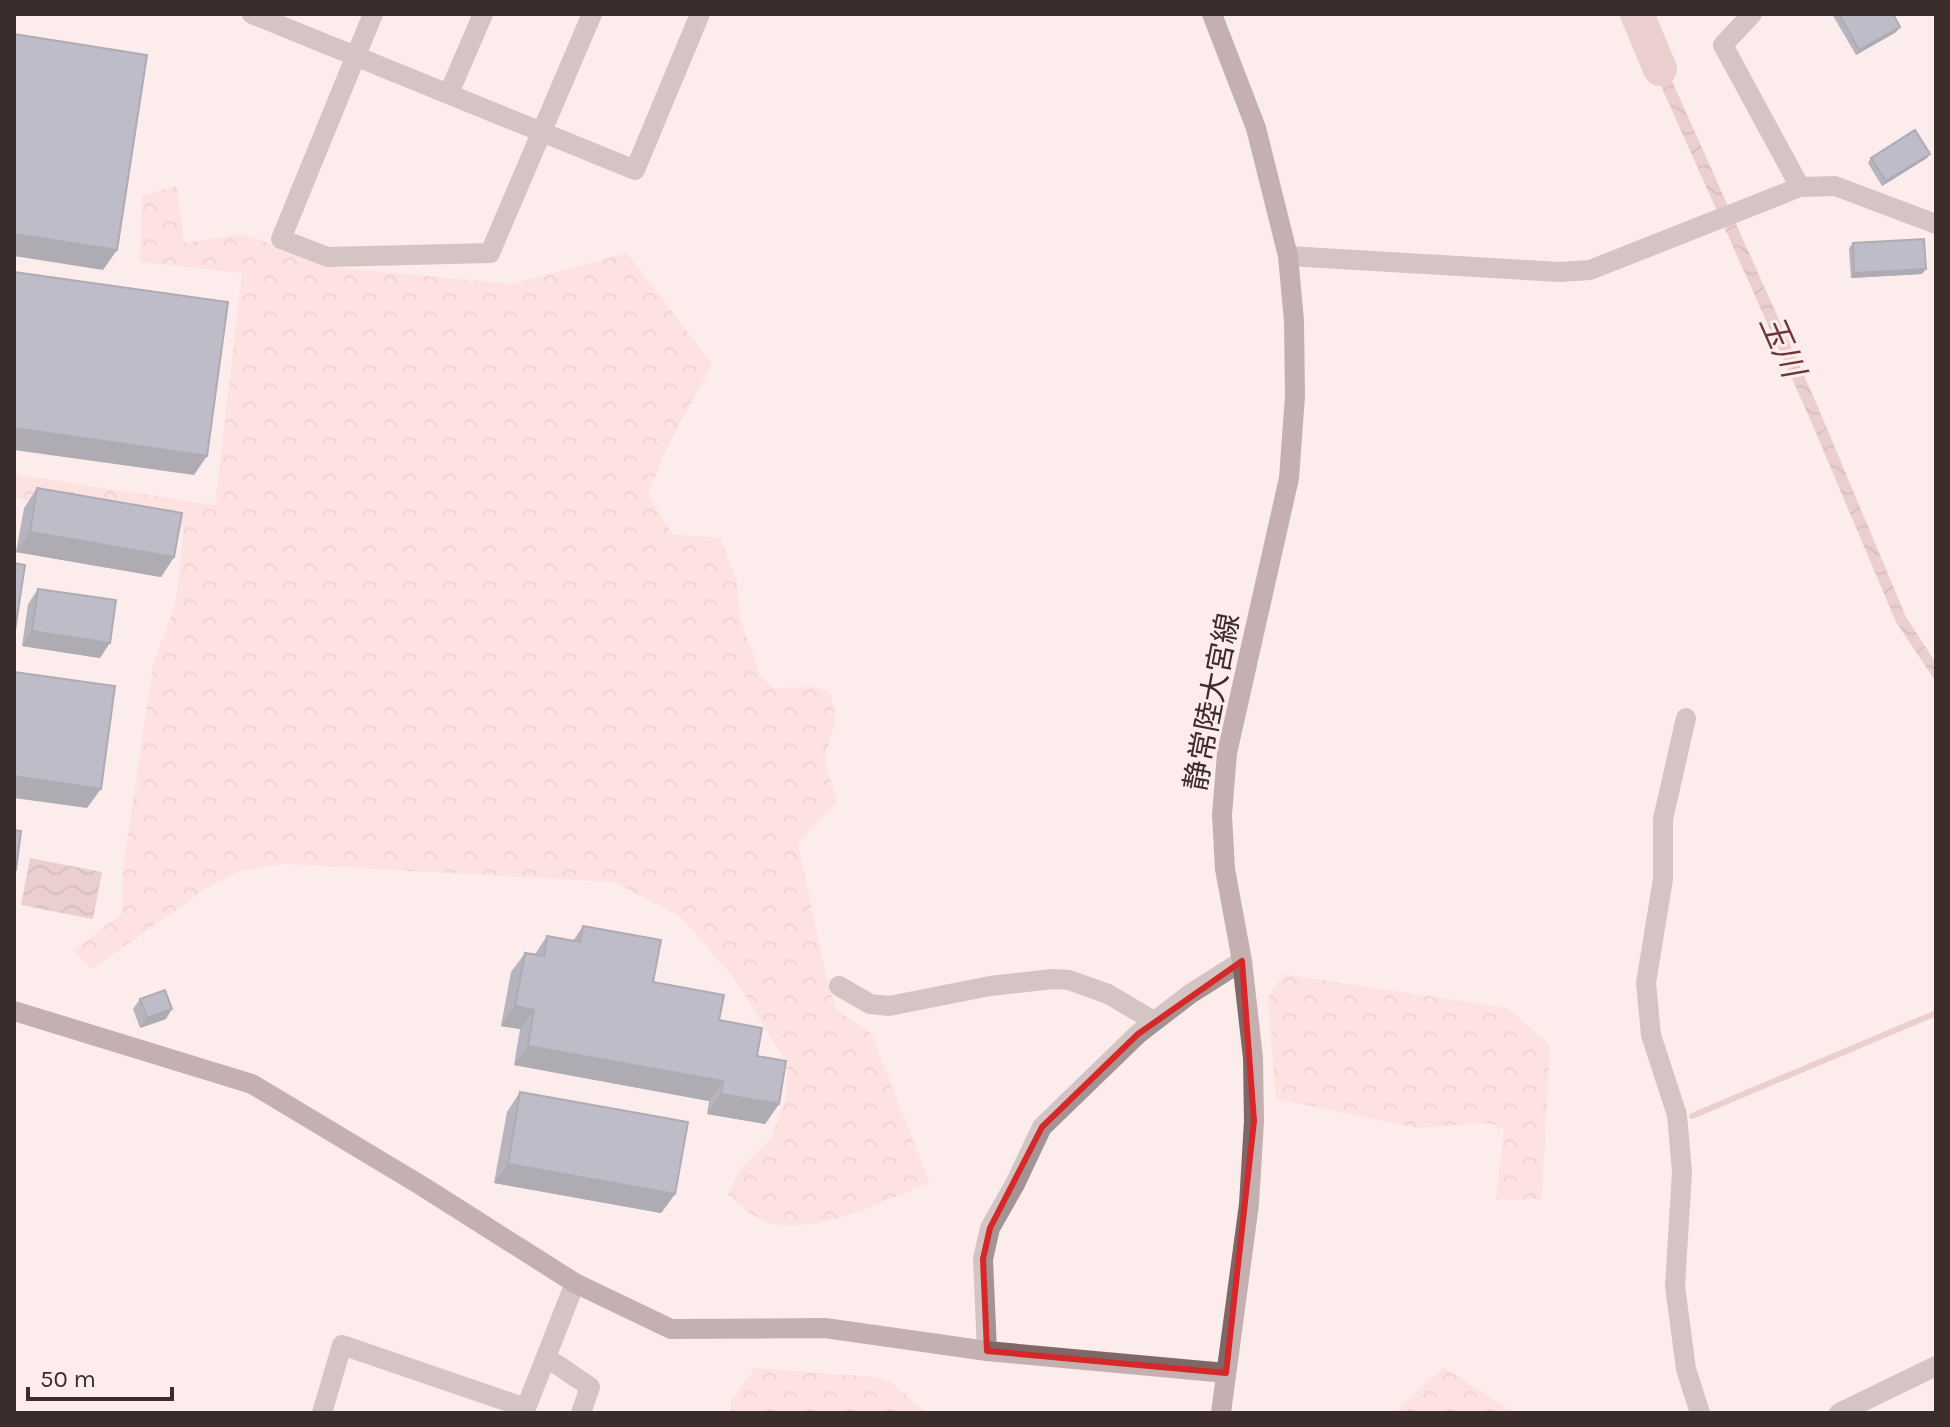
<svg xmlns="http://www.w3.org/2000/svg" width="1950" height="1427" viewBox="0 0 1950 1427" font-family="Karla,'Noto Sans JP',sans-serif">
<defs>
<pattern id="forest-crowns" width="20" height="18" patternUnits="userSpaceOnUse" patternTransform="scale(2)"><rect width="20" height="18" fill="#fed3d3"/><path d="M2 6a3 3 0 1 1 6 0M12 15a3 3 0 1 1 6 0" fill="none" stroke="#dbb5b5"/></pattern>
<pattern id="water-waves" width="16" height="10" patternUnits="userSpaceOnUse" patternTransform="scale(2)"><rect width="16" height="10" fill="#d5a9a9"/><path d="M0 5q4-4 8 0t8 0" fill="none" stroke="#ae8a8a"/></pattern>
</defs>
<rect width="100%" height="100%" fill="#fdecec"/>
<path fill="url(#forest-crowns)" d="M 177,186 L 184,243 L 242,234 L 341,268 L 512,284 L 627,253 L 712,364 L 665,452 L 648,495 L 672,534 L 720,538 L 736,578 L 741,621 L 761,677 L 773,688 L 814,687 L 828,691 C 844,730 829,725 826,759 C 825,771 836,788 837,802 L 798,843 L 826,976 L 837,1010 L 871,1033 L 930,1183 C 881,1201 822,1234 769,1223 C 755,1220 739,1203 728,1195 L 740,1170 L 771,1138 L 786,1098 L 787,1064 L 736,981 L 681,917 L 614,882 L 283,864 L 240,871 L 213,884 L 92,969 L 73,951 L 122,913 L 123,868 L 153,665 L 176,601 L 184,529 L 14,498 L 14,474 L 215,505 L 242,273 L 140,262 L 142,196 Z
M 1283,974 L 1507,1008 L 1550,1045 L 1542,1199 L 1496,1200 L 1504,1129 L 1490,1123 L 1417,1128 L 1276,1099 L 1268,998 Z
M 1443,1367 L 1516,1413 L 1398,1413 L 1400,1407 Z
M 755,1368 L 874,1377 L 891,1382 L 927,1413 L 731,1413 L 731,1402 Z"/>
<path fill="url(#water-waves)" d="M 1647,25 L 1818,407 L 1906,617 L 1936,663 L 1936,682 L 1896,622 L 1807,412 L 1636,30 Z
M 30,858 L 102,872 L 93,919 L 21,905 Z"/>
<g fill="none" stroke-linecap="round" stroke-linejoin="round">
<path stroke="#d5a9a9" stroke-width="6" d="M 1692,1116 L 1936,1013"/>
<path stroke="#d5a9a9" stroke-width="34" d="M 1637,14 L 1660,69"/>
<path stroke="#a49393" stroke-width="20" d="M 252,14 L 635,170 L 700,14
M 373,14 L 281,239 L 328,257 L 490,253 L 592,14
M 1752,14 L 1723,45 L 1800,187
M 449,93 L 483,14
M 1288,256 L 1560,272 L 1590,270 L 1800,187 L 1835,186 L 1936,224
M 1686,718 L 1663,819 L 1663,879 L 1646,983 L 1651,1035 L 1677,1115 L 1682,1172 L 1675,1286 L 1686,1369 L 1700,1413
M 839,986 L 870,1004 L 889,1006 L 990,986 L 1053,979 L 1069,980 L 1108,994 L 1154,1021
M 987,1351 L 983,1259 L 990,1228 L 1015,1184 L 1042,1127 L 1138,1034 L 1190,994 L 1242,961
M 546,1357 L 590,1387 L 581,1413
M 322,1413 L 342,1345 L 526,1408
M 524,1413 L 575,1283
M 1839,1413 L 1936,1366"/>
<path stroke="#7f6767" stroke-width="20" d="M 1212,14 L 1256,128 L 1288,256 L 1294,321 L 1295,396 L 1289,478 L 1227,753 L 1222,815 L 1225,869 L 1242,961 L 1253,1058 L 1254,1121 L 1249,1204 L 1221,1413
M 14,1011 L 252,1084 L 422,1186 L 575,1283 L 671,1329 L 825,1328 L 987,1351 L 1226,1373"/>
</g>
<path fill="#5f7086" d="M 1832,14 L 1893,14 L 1900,27 L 1896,32 L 1856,55 Z
M 1871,158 L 1927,158 L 1882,186 L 1868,163 Z
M 1853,243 L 1926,269 L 1922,274 L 1851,278 L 1849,248 Z
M 37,488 L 174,557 L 161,577 L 16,552 L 24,508 Z
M 38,589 L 100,658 L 22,646 L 28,604 Z
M 583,926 L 653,982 L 719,1020 L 757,1056 L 779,1104 L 765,1124 L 707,1114 L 709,1101 L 514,1065 L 520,1029 L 501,1026 L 511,972 L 525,953 L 535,954 L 547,936 L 573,941 Z
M 140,999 L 166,1019 L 140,1028 L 133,1009 Z
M 520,1092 L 675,1194 L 661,1213 L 494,1183 L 507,1112 Z"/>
<path fill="#4e5b6d" d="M 1900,27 L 1896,32 L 1856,55 L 1859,50 Z
M 1930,154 L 1927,158 L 1882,186 L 1886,181 Z
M 14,234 L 117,250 L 103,270 L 14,256 Z
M 1926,269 L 1922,274 L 1851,278 L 1854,273 Z
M 14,428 L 207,456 L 194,475 L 14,450 Z
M 30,532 L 174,557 L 161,577 L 16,552 Z
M 32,631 L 110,643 L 100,658 L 22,646 Z
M 14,776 L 101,789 L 87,808 L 14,798 Z
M 515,1006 L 534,1010 L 520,1029 L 501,1026 Z
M 172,1009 L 166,1019 L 140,1028 L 147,1018 Z
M 528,1046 L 723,1081 L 709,1101 L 514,1065 Z
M 721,1094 L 779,1104 L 765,1124 L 707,1114 Z
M 508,1164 L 675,1194 L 661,1213 L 494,1183 Z"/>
<path fill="#6f829c" stroke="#4e5b6d" stroke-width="2" d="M 1839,14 L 1893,14 L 1900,27 L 1859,50 Z
M 14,34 L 147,55 L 117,250 L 14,234 Z
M 1915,130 L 1930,154 L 1886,181 L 1871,158 Z
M 1924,239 L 1926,269 L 1854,273 L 1853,243 Z
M 14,272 L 228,302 L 207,456 L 14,428 Z
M 37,488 L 182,513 L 174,557 L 30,532 Z
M 14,563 L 25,565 L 14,637 Z
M 38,589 L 116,600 L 110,643 L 32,631 Z
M 14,672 L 115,686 L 101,789 L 14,776 Z
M 14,830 L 21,831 L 16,870 L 14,870 Z
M 583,926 L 661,940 L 653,982 L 724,995 L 719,1020 L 762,1028 L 757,1056 L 786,1061 L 779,1104 L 721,1094 L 723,1081 L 528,1046 L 534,1010 L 515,1006 L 525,953 L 544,956 L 547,936 L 580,942 Z
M 165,990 L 172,1009 L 147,1018 L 140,999 Z
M 520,1092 L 688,1122 L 675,1194 L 508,1164 Z"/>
<path d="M0 0H1950V1427H0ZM 1242,961 L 1254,1121 L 1226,1373 L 987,1351 L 983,1259 L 990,1228 L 1042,1127 L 1138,1034 Z" fill="#fdecec" fill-opacity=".55" fill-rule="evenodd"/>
<path fill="none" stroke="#d62828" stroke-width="6" stroke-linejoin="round" d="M 1242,961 L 1254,1121 L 1226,1373 L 987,1351 L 983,1259 L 990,1228 L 1042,1127 L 1138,1034 Z"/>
<g text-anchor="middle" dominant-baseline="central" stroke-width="6" stroke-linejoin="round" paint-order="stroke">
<g font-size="30" fill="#3c2d2d" stroke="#fdecec">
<text transform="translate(1212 702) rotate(-79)">静常陸大宮線</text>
</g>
<g font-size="32" font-style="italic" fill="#6f3538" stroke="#fdecec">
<text transform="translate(1782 346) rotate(66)">玉川</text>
</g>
</g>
<rect width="1950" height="1427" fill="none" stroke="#3c2d2d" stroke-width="32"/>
<path d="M28 1387v12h144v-12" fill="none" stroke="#3c2d2d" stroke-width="4"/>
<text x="40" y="1387" font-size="24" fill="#3c2d2d" stroke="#fdecec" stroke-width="6" paint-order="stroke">50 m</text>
</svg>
